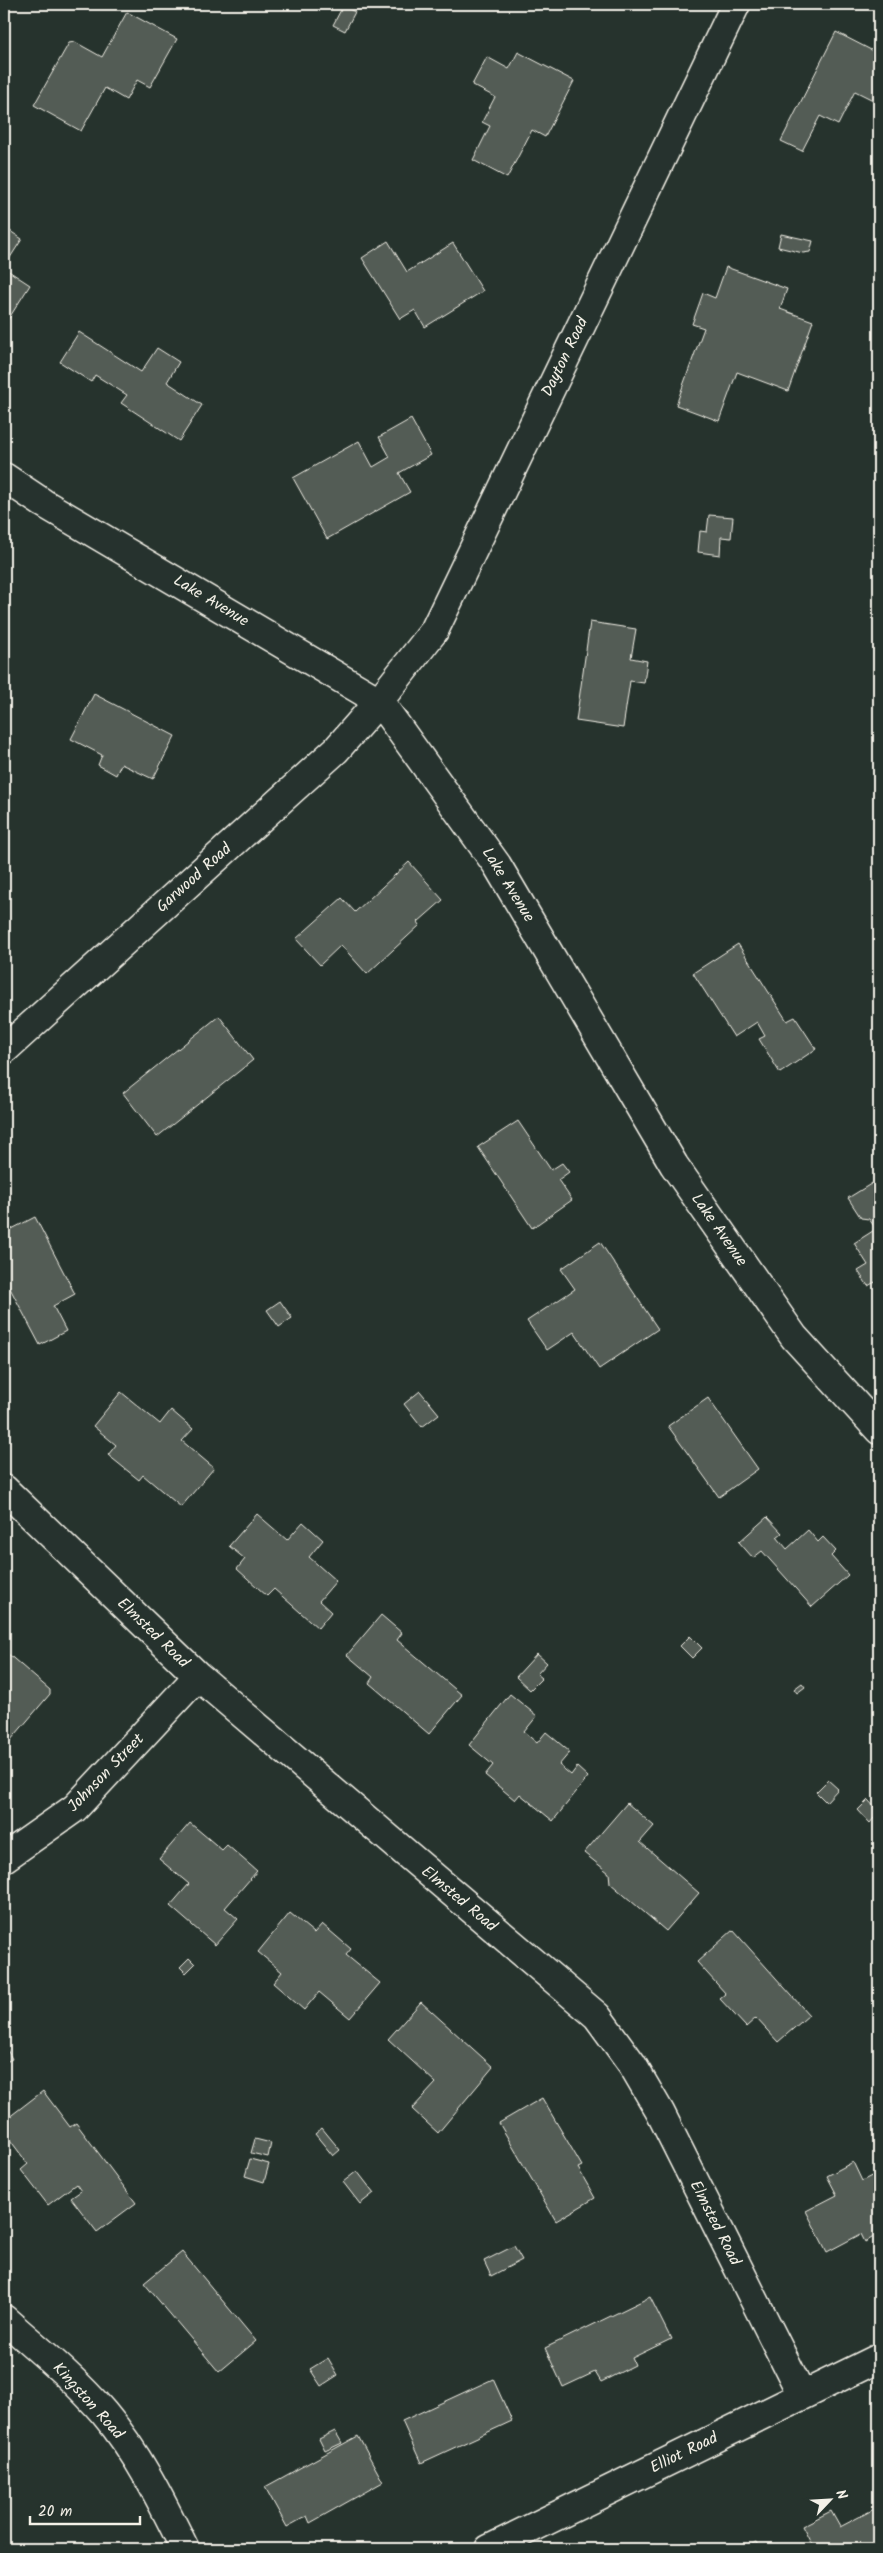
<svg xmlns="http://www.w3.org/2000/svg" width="883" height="2553" viewBox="0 0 883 2553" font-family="Kalam,sans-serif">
<rect width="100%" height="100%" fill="#26332d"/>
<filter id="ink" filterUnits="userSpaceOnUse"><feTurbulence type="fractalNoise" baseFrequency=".02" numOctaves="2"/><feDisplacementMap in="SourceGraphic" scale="10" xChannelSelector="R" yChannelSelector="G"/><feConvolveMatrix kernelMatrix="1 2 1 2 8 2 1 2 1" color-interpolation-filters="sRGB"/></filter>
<g filter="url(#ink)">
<path fill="#525c55" stroke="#f4f1e8" d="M 343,6 L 355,12 L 345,31 L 333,25 Z
M 127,12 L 177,39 L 150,87 L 137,80 L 126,100 L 105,88 L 81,131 L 34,105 L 69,43 L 75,42 L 102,57 Z
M 836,32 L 875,52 L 873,57 L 879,60 L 879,103 L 855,91 L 838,125 L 820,116 L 802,151 L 781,141 Z
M 518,52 L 574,81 L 545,137 L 532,130 L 507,178 L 473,160 L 490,126 L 482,122 L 495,97 L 472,85 L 487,57 L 509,69 Z
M 4,227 L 22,239 L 4,267 Z
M 781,234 L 813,241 L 810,252 L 803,253 L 778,247 Z
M 388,241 L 407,272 L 453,243 L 483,291 L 425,327 L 415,310 L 400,319 L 362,258 Z
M 726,267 L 787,289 L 780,309 L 813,321 L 788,391 L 737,372 L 719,421 L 676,405 L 704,328 L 692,324 L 703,293 L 715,298 Z
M 4,268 L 30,285 L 4,326 Z
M 79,332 L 141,372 L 157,348 L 179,362 L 167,382 L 202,405 L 179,441 L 121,403 L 127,395 L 95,375 L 91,382 L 60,362 Z
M 411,419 L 431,455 L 399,473 L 410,492 L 327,539 L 293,478 L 359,441 L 373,467 L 390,457 L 379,437 Z
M 709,515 L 733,517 L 731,538 L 721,537 L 720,555 L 698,552 L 700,531 L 707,532 Z
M 590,622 L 636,629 L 631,658 L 647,661 L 644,683 L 630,681 L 623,728 L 576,721 Z
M 94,694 L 175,736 L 153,779 L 121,764 L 116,775 L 98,765 L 102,755 L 71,739 Z
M 409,862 L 443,900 L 418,922 L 420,925 L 367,974 L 341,945 L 320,965 L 296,939 L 342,898 L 355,912 Z
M 738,944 L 787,1021 L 795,1017 L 816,1049 L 780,1073 L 759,1039 L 765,1036 L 757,1022 L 734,1037 L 693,973 Z
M 219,1016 L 253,1060 L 157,1137 L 123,1093 Z
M 518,1121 L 551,1170 L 562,1163 L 569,1172 L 558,1180 L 572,1200 L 532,1228 L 478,1147 Z
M 879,1179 L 879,1289 L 875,1282 L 868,1286 L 858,1271 L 868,1265 L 854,1243 L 876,1229 L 869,1219 L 861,1218 L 848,1198 Z
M 35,1217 L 75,1294 L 53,1306 L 66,1331 L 40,1345 L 4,1277 L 4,1233 Z
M 600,1242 L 658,1329 L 599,1369 L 574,1332 L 547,1350 L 527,1321 L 575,1289 L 561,1269 Z
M 280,1301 L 292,1318 L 279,1327 L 267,1310 Z
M 420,1391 L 439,1414 L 422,1427 L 404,1404 Z
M 121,1392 L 160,1424 L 171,1410 L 193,1429 L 182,1441 L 214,1468 L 181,1507 L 143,1475 L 139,1480 L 108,1455 L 116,1445 L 93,1426 Z
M 708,1398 L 758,1469 L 719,1497 L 668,1426 Z
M 257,1514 L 287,1540 L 303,1522 L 323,1540 L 309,1557 L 336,1581 L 319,1601 L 331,1612 L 318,1628 L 274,1589 L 267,1596 L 237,1569 L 245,1559 L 229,1546 Z
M 767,1517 L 782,1533 L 777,1537 L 787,1549 L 808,1530 L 818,1542 L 823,1537 L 836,1551 L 831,1556 L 848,1575 L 812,1607 L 762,1551 L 753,1558 L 739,1542 Z
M 381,1615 L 402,1633 L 397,1640 L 462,1695 L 429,1734 L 369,1683 L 373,1677 L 347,1655 Z
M 690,1636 L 702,1648 L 692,1658 L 680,1646 Z
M 7,1653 L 50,1690 L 50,1694 L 4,1748 L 4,1657 Z
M 537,1654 L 547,1663 L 537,1674 L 542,1678 L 530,1690 L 516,1677 Z
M 802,1683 L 805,1687 L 797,1693 L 794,1689 Z
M 510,1694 L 537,1716 L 524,1732 L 537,1743 L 546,1732 L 570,1752 L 559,1765 L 571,1775 L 577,1767 L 588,1777 L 553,1821 L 520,1794 L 515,1800 L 485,1775 L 493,1765 L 469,1745 Z
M 828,1780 L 838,1789 L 826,1802 L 816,1792 Z
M 868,1800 L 879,1812 L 870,1823 L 858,1810 Z
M 627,1803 L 654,1826 L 640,1842 L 699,1893 L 666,1931 L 610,1883 L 609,1873 L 584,1853 Z
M 190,1823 L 222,1850 L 227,1845 L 257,1871 L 225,1908 L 238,1919 L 215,1945 L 170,1906 L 189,1884 L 159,1859 Z
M 290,1913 L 314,1933 L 322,1924 L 351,1949 L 346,1955 L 380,1983 L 350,2018 L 319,1992 L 304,2010 L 273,1983 L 282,1972 L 258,1952 Z
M 733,1930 L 809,2015 L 778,2042 L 756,2018 L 746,2027 L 720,1999 L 726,1994 L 697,1962 Z
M 189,1958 L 195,1964 L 186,1973 L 180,1967 Z
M 421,2002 L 493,2067 L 438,2133 L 412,2109 L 436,2083 L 388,2039 Z
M 4,2044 L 12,2059 L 4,2063 Z
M 43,2091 L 70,2127 L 76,2123 L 136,2203 L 97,2232 L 71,2198 L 81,2191 L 76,2184 L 48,2205 L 21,2170 L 28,2164 L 4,2132 L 4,2121 Z
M 542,2098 L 582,2166 L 578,2168 L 595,2198 L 556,2221 L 499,2123 Z
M 322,2128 L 340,2150 L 333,2156 L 315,2134 Z
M 255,2139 L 271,2143 L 268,2157 L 251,2153 Z
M 250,2159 L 269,2164 L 264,2182 L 245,2176 Z
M 853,2162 L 862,2181 L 879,2172 L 879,2234 L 865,2242 L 861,2234 L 827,2252 L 806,2211 L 837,2195 L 827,2176 Z
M 357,2171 L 374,2193 L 360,2204 L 343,2182 Z
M 514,2246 L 522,2260 L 491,2276 L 484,2261 Z
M 182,2252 L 256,2341 L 219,2372 L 144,2283 Z
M 650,2297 L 671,2339 L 632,2358 L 635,2365 L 601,2382 L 595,2372 L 563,2387 L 545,2348 Z
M 328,2358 L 338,2375 L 321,2386 L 310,2369 Z
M 493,2379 L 512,2421 L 421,2463 L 402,2421 Z
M 335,2431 L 342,2443 L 325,2451 L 319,2439 Z
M 358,2436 L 383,2482 L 310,2523 L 307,2516 L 287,2527 L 265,2487 Z
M 879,2498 L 879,2549 L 814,2549 L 802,2526 L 831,2511 L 840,2527 L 878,2507 L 874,2501 Z
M 757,2542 L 761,2549 L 743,2549 Z"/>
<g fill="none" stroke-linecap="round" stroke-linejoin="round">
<defs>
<path id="minor" d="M 4,477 L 43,503 L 379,701 L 497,865 L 674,1165 L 794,1337 L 879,1430
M 4,1050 L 336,750 L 379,701 L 434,631 L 736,4
M 4,1489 L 198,1676 L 597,2016 L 632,2064 L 660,2112 L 802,2395
M 4,1858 L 75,1808 L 198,1676
M 4,2319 C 38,2349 74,2378 104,2413 C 138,2453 162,2502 185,2549
M 489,2549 L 879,2358"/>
</defs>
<use href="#minor" stroke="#f4f1e8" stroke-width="31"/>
<use href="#minor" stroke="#26332d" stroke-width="28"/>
</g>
</g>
<g text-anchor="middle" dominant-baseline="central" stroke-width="4.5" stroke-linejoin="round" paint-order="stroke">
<g font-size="16" fill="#f4f1e8" stroke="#26332d">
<text transform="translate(565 357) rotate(-64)">Dayton Road</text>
<text transform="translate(211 601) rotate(31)">Lake Avenue</text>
<text transform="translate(194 878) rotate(-42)">Garwood Road</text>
<text transform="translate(508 885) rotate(58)">Lake Avenue</text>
<text transform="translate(719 1230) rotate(55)">Lake Avenue</text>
<text transform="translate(153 1633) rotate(44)">Elmsted Road</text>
<text transform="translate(106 1773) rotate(-46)">Johnson Street</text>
<text transform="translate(459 1899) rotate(40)">Elmsted Road</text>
<text transform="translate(715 2223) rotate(63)">Elmsted Road</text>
<text transform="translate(88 2401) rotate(48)">Kingston Road</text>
<text transform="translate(684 2453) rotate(-26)">Elliot Road</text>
</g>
</g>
<rect width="883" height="2553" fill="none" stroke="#26332d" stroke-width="20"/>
<rect x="10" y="10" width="863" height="2533" fill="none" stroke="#f4f1e8" stroke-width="2" filter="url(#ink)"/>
<g transform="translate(830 2500) rotate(65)" stroke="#26332d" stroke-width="4" paint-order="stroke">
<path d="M0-4L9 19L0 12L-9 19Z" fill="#f4f1e8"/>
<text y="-8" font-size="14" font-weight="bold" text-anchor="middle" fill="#f4f1e8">N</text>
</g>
<path d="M30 2516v8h110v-8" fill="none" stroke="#f4f1e8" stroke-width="2.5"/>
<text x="38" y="2516" font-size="15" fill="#f4f1e8" stroke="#26332d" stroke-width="4" paint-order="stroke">20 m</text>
</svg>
